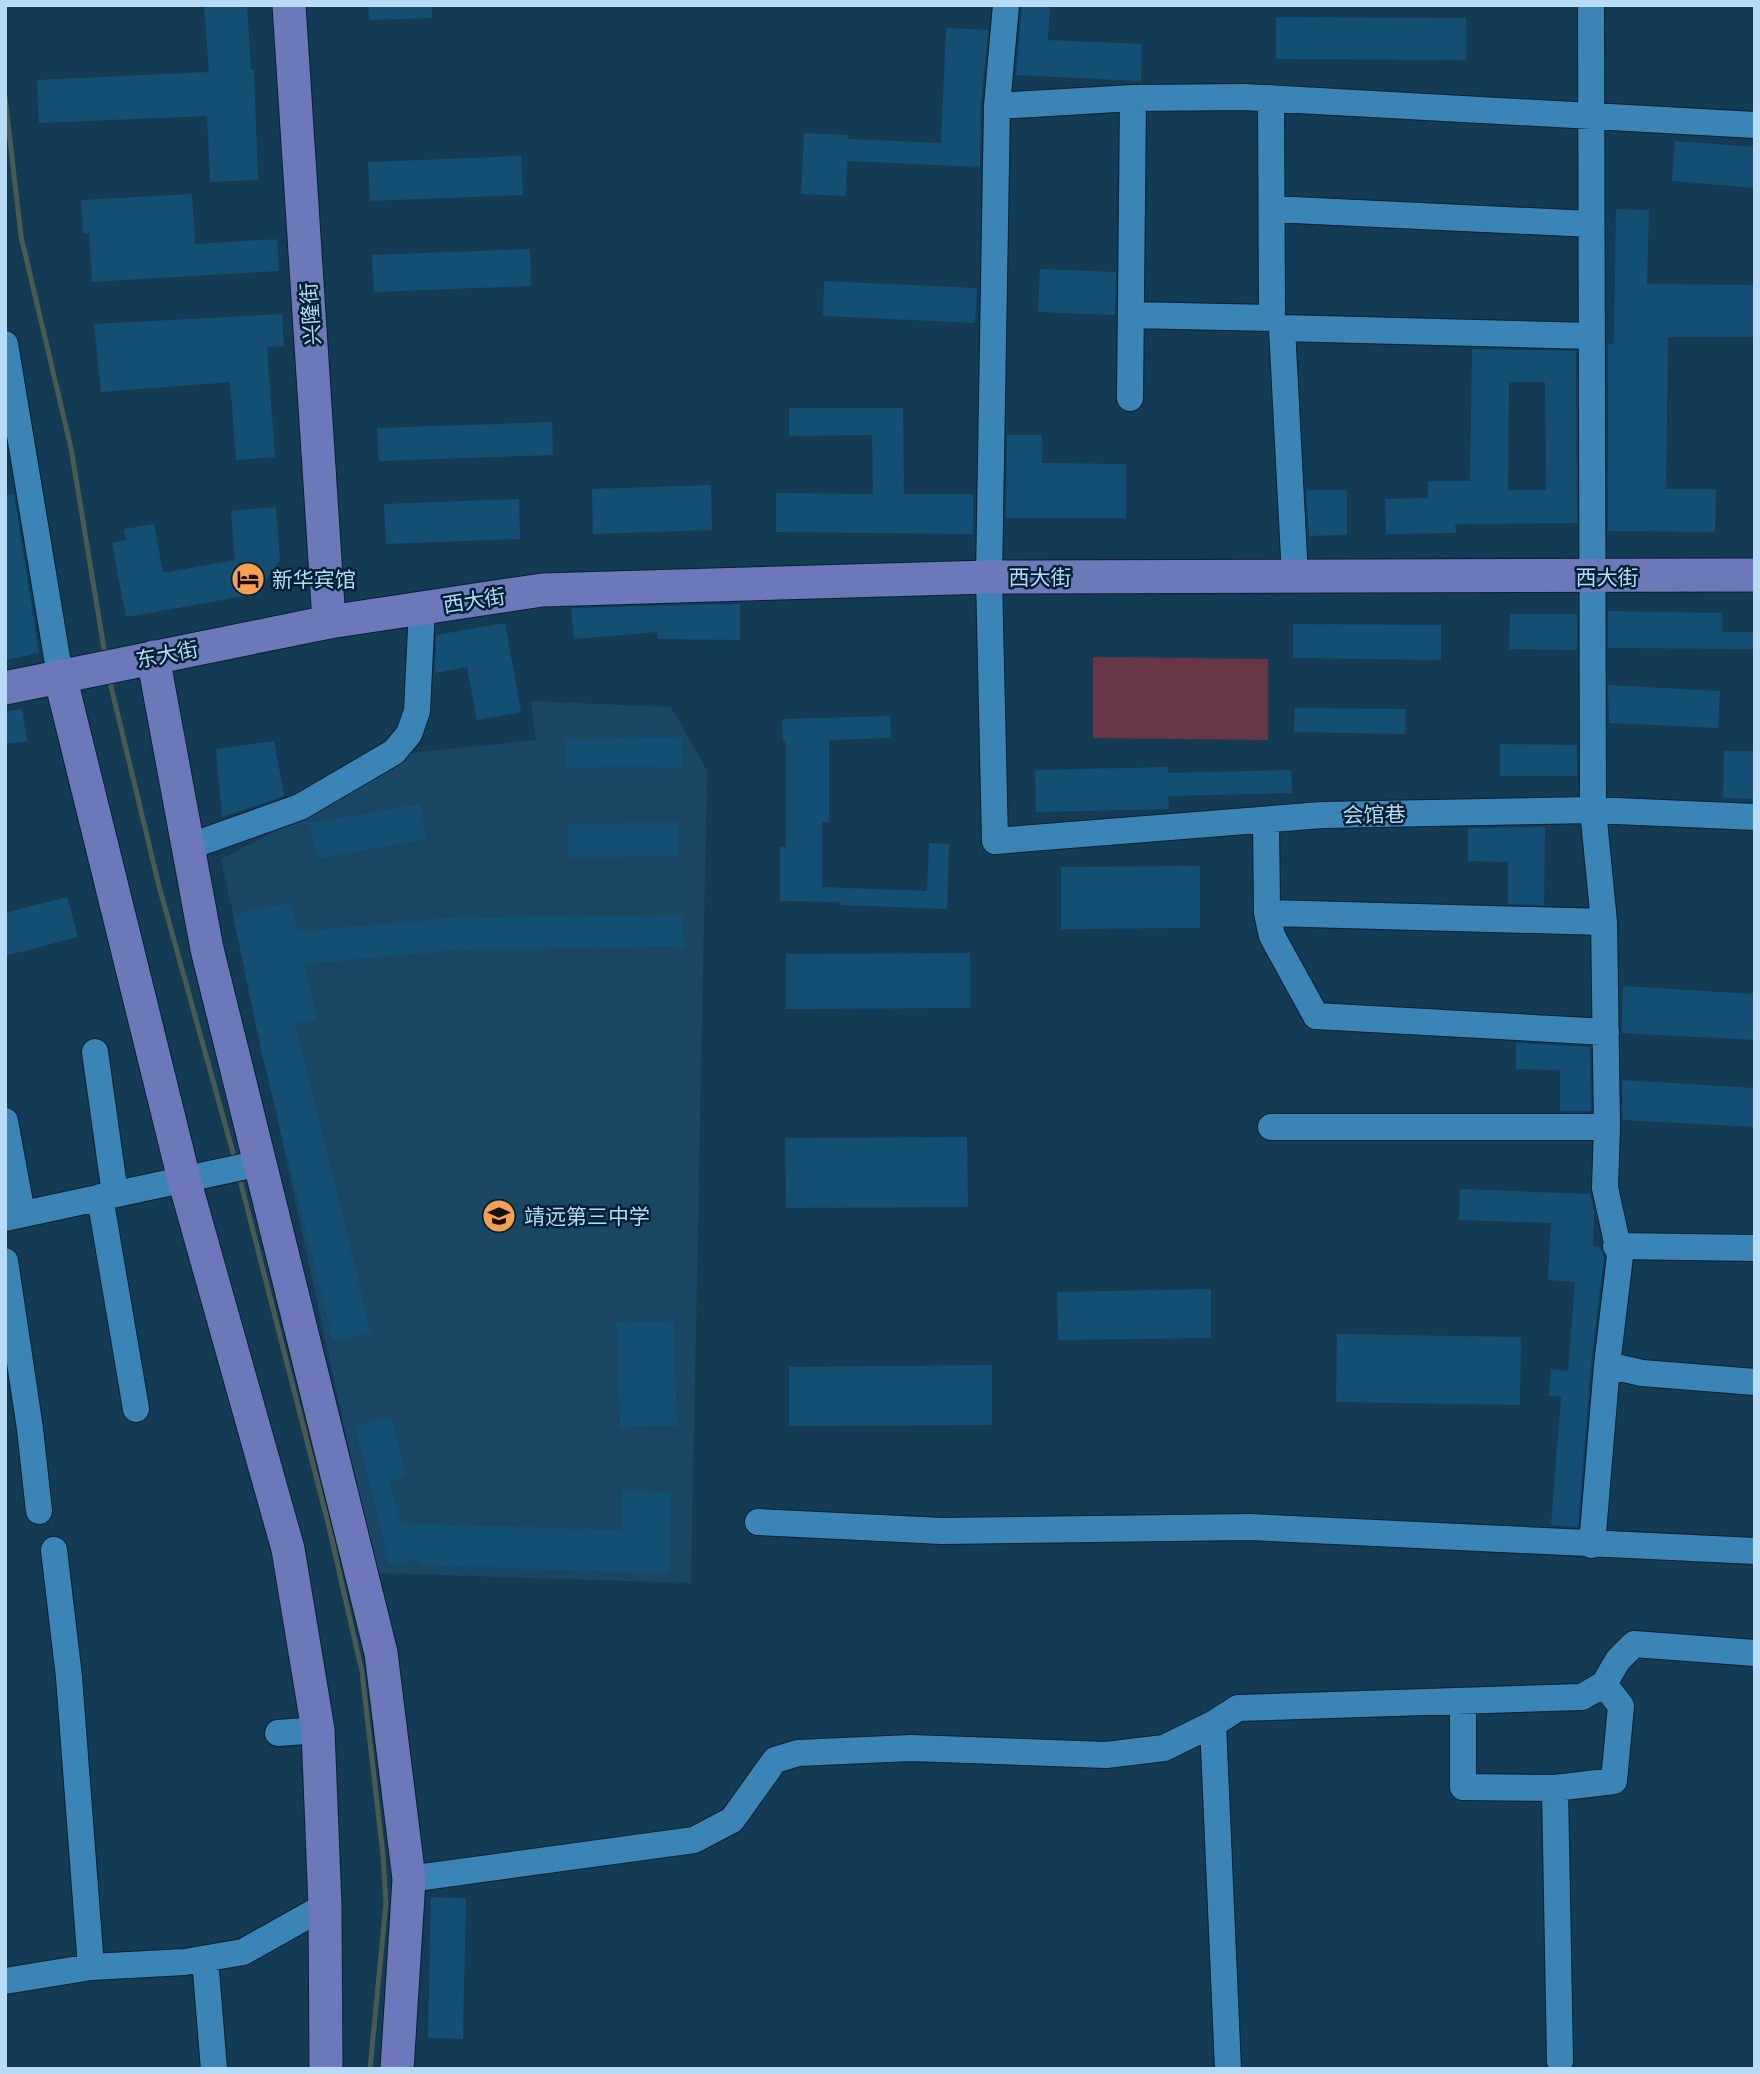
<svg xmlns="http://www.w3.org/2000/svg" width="1760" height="2074" viewBox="0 0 1760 2074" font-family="'Golos Text','Noto Sans SC',sans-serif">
<rect width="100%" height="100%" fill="#133b54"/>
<path fill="#1a4764" d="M 531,701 L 671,707 L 707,770 L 691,1583 L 376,1573 L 221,859 L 266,836 L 409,753 L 536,740 Z"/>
<path fill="#693646" d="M 1093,657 L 1268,659 L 1268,740 L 1093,738 Z"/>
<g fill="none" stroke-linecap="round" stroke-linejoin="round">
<path stroke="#4a5a4e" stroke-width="5" d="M 5,97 L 21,236 L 71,448 L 105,655
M 109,678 L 159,886 L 235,1160
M 239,1176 L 329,1527 L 362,1672 L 383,1855 L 386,1903 L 370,2069"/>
</g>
<path fill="#145074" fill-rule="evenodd" d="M 204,5 L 247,5 L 251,70 L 254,70 L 258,180 L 210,182 L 207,116 L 39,123 L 37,80 L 209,72 Z
M 368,5 L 432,5 L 432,18 L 369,20 Z
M 1022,5 L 1050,5 L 1048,40 L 1142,44 L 1141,81 L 1016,75 Z
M 1276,17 L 1466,18 L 1466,60 L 1276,59 Z
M 946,28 L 988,30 L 981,105 L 980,167 L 847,161 L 846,196 L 801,194 L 804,133 L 848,135 L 848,139 L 941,143 Z
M 1675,141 L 1755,147 L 1755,188 L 1672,181 Z
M 521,156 L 523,195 L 370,201 L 368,162 Z
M 192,194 L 195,244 L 277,239 L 279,271 L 92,282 L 89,233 L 83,233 L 81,200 Z
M 1616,209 L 1649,210 L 1647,284 L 1755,285 L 1755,337 L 1668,337 L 1666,489 L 1716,489 L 1715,532 L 1608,531 L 1608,344 L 1614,344 Z
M 530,249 L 531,286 L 374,292 L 372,255 Z
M 1040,269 L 1116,272 L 1115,315 L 1038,312 Z
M 824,281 L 977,288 L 975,323 L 823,316 Z
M 282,314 L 284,346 L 267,347 L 275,457 L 236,460 L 230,382 L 101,392 L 94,324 Z
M 1472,349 L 1576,351 L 1577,523 L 1455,524 L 1456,533 L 1386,534 L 1385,499 L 1428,498 L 1428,481 L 1470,481 ZM 1509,382 L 1545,382 L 1546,490 L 1508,490 Z
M 789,408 L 903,408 L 904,494 L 973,494 L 973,534 L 776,532 L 776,493 L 873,494 L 872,435 L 789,436 Z
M 552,422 L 553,455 L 379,461 L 377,428 Z
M 1007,435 L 1042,435 L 1042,463 L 1126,464 L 1126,518 L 1006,518 Z
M 711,485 L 712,530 L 593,534 L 592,489 Z
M 1306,490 L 1347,490 L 1347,535 L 1309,536 Z
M 14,494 L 39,653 L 5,660 L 5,495 Z
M 519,499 L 520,539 L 386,544 L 384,504 Z
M 276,507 L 280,560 L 256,594 L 126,617 L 112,543 L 126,540 L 124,529 L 154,524 L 163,573 L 235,560 L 231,511 Z
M 740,604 L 740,640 L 658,639 L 657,632 L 574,639 L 571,608 Z
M 1608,611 L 1722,613 L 1722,632 L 1755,632 L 1755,649 L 1608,648 Z
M 1510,614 L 1577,614 L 1577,650 L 1509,649 Z
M 505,623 L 521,712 L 477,720 L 467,667 L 435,673 L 436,635 Z
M 1293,624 L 1441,625 L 1441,660 L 1293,658 Z
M 1608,685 L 1720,691 L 1718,728 L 1609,723 Z
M 1295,708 L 1406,709 L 1405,734 L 1294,732 Z
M 22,709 L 27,741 L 5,744 L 5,712 Z
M 890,716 L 891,738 L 829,740 L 829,822 L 822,822 L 822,887 L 927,891 L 929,843 L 949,844 L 947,909 L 840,905 L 840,902 L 780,901 L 780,847 L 786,847 L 786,741 L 783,741 L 782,719 Z
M 682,737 L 683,767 L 565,768 L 565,739 Z
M 274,741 L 284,796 L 222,817 L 216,749 Z
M 1500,744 L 1577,745 L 1577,776 L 1500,776 Z
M 1724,751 L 1755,751 L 1755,799 L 1723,798 Z
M 1168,767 L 1168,773 L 1291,770 L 1292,793 L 1168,796 L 1169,809 L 1036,812 L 1035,770 Z
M 420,804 L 427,839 L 317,859 L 310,823 Z
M 678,823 L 679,856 L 568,857 L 568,824 Z
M 1545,827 L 1544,905 L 1508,904 L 1508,862 L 1468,861 L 1468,828 Z
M 1200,866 L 1200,928 L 1061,929 L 1061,867 Z
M 67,897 L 78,937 L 5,956 L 5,913 Z
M 291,902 L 298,932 L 456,917 L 683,915 L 684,947 L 457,950 L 305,964 L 317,1019 L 295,1024 L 371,1332 L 333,1341 L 261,1050 L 233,915 Z
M 970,953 L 970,1008 L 786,1009 L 786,954 Z
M 1623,986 L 1755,994 L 1755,1040 L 1622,1033 Z
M 1516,1043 L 1590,1047 L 1591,1111 L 1560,1111 L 1560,1070 L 1516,1069 Z
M 1622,1080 L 1755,1088 L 1755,1127 L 1623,1120 Z
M 967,1137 L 968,1207 L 786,1208 L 785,1138 Z
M 1460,1189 L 1590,1194 L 1594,1212 L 1593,1246 L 1600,1247 L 1604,1257 L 1591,1364 L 1578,1527 L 1551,1525 L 1561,1397 L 1549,1396 L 1551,1369 L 1568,1371 L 1575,1282 L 1548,1280 L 1551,1223 L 1459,1220 Z
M 1211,1289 L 1211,1338 L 1058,1340 L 1057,1292 Z
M 674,1321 L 677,1426 L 620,1427 L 617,1322 Z
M 1337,1334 L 1521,1337 L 1520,1405 L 1336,1402 Z
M 992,1365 L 992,1425 L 789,1426 L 789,1367 Z
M 391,1416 L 406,1477 L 390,1481 L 401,1523 L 621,1530 L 622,1490 L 671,1492 L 669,1574 L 418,1565 L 418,1558 L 389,1565 L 355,1425 Z
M 431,1897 L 466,1898 L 463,2039 L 428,2038 Z"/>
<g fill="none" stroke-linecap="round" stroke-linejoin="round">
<defs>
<path id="minor" d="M 1591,5 L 1593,810 L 1604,922 L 1607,1127 L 1605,1188 L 1620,1256 L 1607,1365 L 1592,1545
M 997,106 L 1006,5
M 1755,125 L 1245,97 L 1133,98 L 997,106 L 989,577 L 995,841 L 1322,815 L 1593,810 L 1755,817
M 1272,209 L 1591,224
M 1131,315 L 1272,318 L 1271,98
M 5,344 L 60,676
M 1130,398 L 1133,98
M 1295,577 L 1282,328 L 1591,336
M 1266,820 L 1267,913 L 1272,936 L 1316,1016 L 1606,1032
M 188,847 L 300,807 L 394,752 L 409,734 L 417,711 L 422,608
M 1267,913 L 1604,922
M 95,1052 L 115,1194
M 5,1121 L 22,1214
M 1271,1127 L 1607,1127
M 100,1197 L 136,1409
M 5,1218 L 261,1163
M 1616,1246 L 1755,1248
M 5,1261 L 30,1429 L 39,1511
M 1607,1365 L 1642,1373 L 1755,1382
M 758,1522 L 942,1531 L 1250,1527 L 1755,1551
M 54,1550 L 69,1677 L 91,1967
M 1463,1701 L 1463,1787 L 1555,1788 L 1614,1781 L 1621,1706 L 1604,1684
M 1213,1724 L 1228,2069
M 278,1733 L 318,1730
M 1555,1788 L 1560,2061
M 409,1879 L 694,1840 L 732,1820 L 775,1760 L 798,1753 L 911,1748 L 1106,1755 L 1164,1748 L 1213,1724 L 1238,1708 L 1582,1697 L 1604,1684 L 1618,1660 L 1634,1644 L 1755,1653
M 205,1959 L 214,2069
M 5,1981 L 91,1967 L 185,1962 L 243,1952 L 325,1906"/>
<path id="major" d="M 289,5 L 329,622
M 153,657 L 207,949 L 381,1653 L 409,1879 L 397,2069
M 60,676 L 184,1179 L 288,1549 L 318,1730 L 325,1906 L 326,2069
M 5,688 L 329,622 L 542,590 L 989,577 L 1755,575"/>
</defs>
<use href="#minor" stroke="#092130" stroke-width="28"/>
<use href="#major" stroke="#092130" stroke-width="35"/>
<use href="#minor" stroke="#3a85b6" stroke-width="26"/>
<use href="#major" stroke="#6c78ba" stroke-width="33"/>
</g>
<defs>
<symbol id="hotel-disc" viewBox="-11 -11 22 22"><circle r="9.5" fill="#f99f4d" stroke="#012135"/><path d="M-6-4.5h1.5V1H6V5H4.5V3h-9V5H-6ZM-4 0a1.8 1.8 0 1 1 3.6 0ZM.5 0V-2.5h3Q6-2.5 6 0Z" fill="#111"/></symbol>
<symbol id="school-disc" viewBox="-11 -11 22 22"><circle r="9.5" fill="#f99f4d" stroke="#012135"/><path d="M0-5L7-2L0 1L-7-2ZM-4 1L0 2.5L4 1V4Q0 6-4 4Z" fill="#111"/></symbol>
</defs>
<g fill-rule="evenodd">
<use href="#hotel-disc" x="229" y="560" width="38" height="38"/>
<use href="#school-disc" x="480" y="1197" width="38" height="38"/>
</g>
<g text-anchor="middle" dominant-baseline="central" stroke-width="5" stroke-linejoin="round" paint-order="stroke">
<g font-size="21" fill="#b7dbf5" stroke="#012135">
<text transform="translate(310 314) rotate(-94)">兴隆街</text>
<text x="1040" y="577">西大街</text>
<text x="1607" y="577">西大街</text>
<text transform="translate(474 600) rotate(-9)">西大街</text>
<text transform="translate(167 654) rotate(-11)">东大街</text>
<text transform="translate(1374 814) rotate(-1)">会馆巷</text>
</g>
<g font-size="21" fill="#b7dbf5" stroke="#012135" text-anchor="start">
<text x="272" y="579">新华宾馆</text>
<text x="524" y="1216">靖远第三中学</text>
</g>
</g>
<rect width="1760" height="2074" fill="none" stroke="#b7dbf5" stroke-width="14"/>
</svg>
